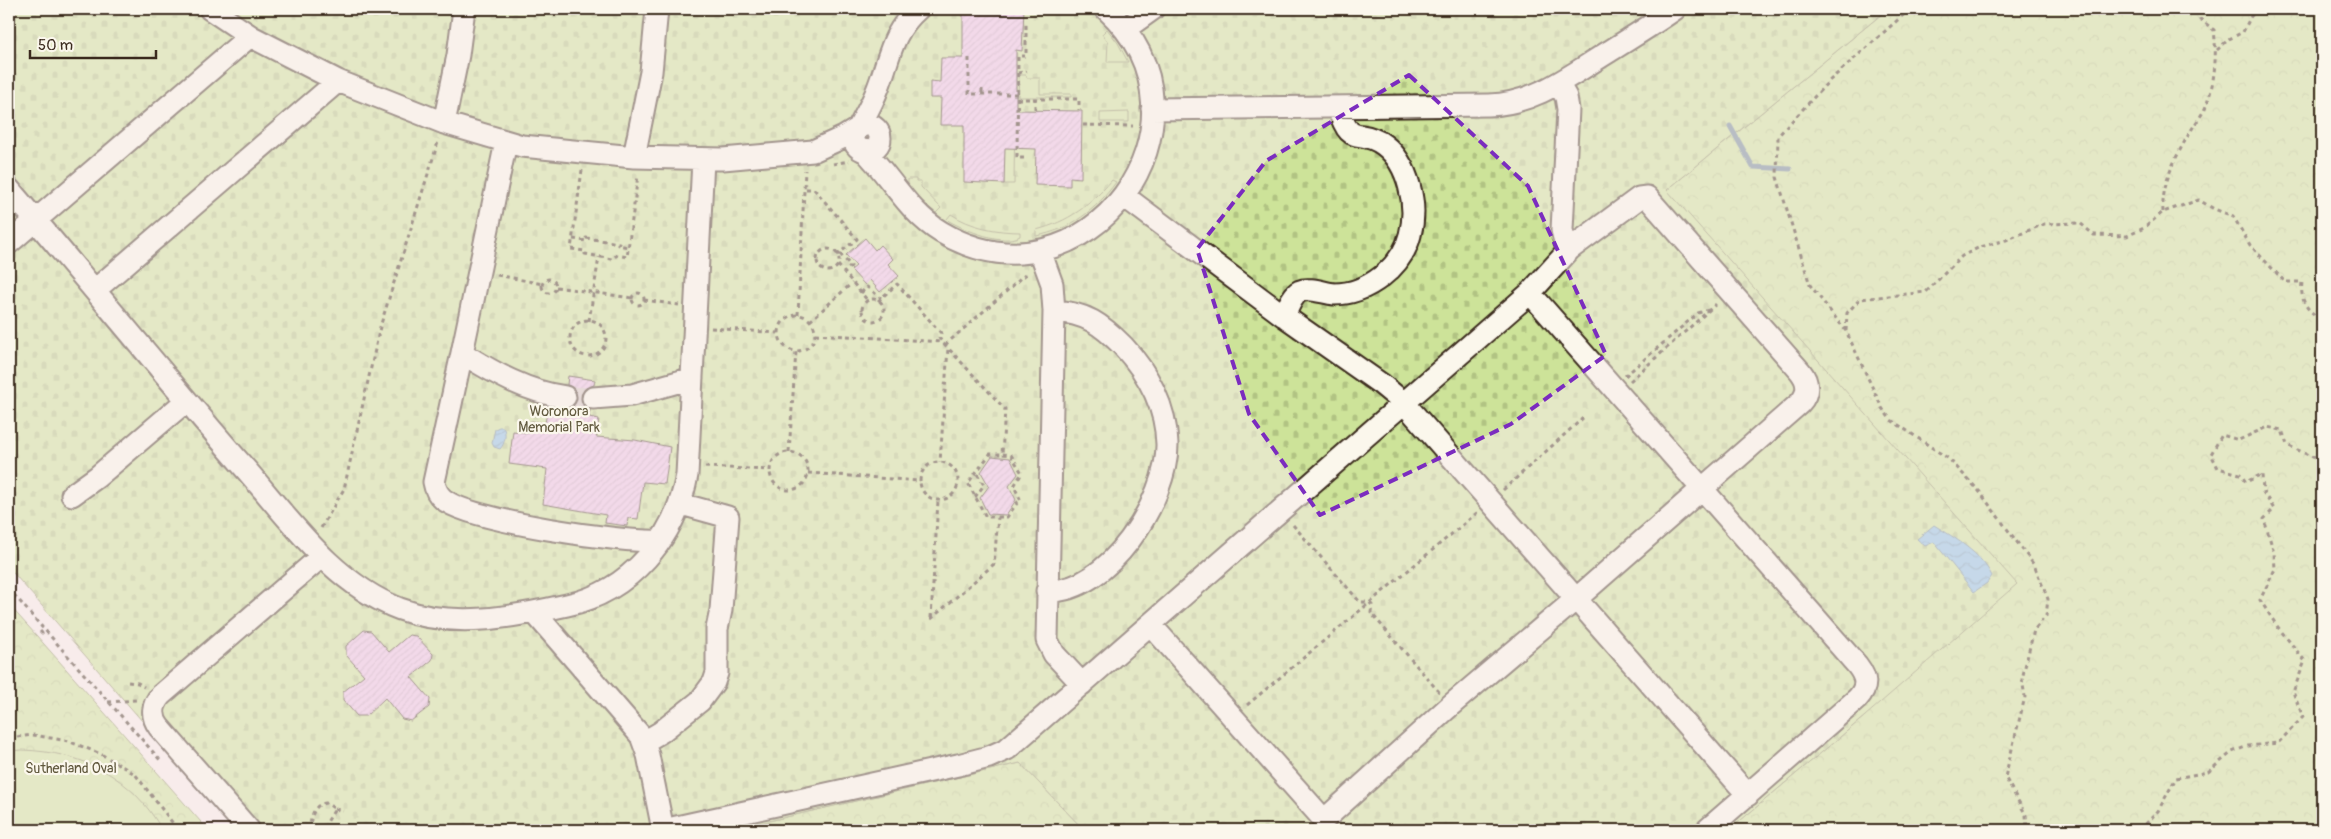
<svg xmlns="http://www.w3.org/2000/svg" width="2331" height="839" viewBox="0 0 2331 839" font-family="Pangolin,sans-serif">
<defs>
<pattern id="forest-crowns" width="20" height="18" patternUnits="userSpaceOnUse" patternTransform="scale(1.25)"><rect width="20" height="18" fill="#cde399"/><path d="M2 6a3 3 0 1 1 6 0M12 15a3 3 0 1 1 6 0" fill="none" stroke="#b1c383"/></pattern>
<pattern id="cemetery-stones" width="16" height="16" patternUnits="userSpaceOnUse" patternTransform="scale(1.25)"><rect width="16" height="16" fill="#cde399"/><path d="M2 7V4a2 2 0 0 1 4 0v3zM10 15v-3a2 2 0 0 1 4 0v3z" fill="#b1c383"/></pattern>
<pattern id="water-waves" width="16" height="10" patternUnits="userSpaceOnUse" patternTransform="scale(1.25)"><rect width="16" height="10" fill="#89bfe6"/><path d="M0 5q4-4 8 0t8 0" fill="none" stroke="#719bba"/></pattern>
<pattern id="building-hatch" width="6" height="6" patternUnits="userSpaceOnUse" patternTransform="scale(1.25)"><rect width="6" height="6" fill="#ecc1e7"/><path d="M-1 1l2-2M0 6l6-6M5 7l2-2" fill="none" stroke="#cba6c6"/></pattern>
</defs>
<rect width="100%" height="100%" fill="#f8eceb"/>
<filter id="ink" filterUnits="userSpaceOnUse"><feTurbulence type="fractalNoise" baseFrequency=".02" numOctaves="2"/><feDisplacementMap in="SourceGraphic" scale="10" xChannelSelector="R" yChannelSelector="G"/><feConvolveMatrix kernelMatrix="1 2 1 2 8 2 1 2 1" color-interpolation-filters="sRGB"/></filter>
<g filter="url(#ink)">
<path fill="url(#forest-crowns)" stroke="#84865c" d="M 1888,9 L 2322,9 L 2322,830 L 1729,830 L 1865,716 L 1667,190 Z
M 9,605 L 36,635 L 208,830 L 9,830 Z
M 1020,763 L 1084,830 L 730,830 Z"/>
<path fill="url(#cemetery-stones)" stroke="#84865c" d="M 9,9 L 1888,9 L 1667,190 L 2017,584 L 1865,716 L 1729,830 L 1084,830 L 1020,763 L 730,830 L 237,830 L 9,568 Z"/>
<path fill="#cde399" stroke="#84865c" d="M 1107,29 L 1118,43 L 1128,62 L 1107,62 L 1108,42 L 1102,34 Z
M 1019,75 L 1026,75 L 1027,78 L 1040,78 L 1040,94 L 1071,94 L 1071,97 L 1018,97 Z
M 1005,100 L 1015,101 L 1014,184 L 1004,184 Z
M 1129,112 L 1129,122 L 1100,122 L 1100,113 Z
M 908,179 L 916,179 L 916,181 L 921,181 L 921,187 L 941,208 L 936,213 L 920,200 L 908,185 Z
M 1112,180 L 1116,182 C 1096,210 1070,230 1036,236 L 1036,230 C 1068,222 1091,205 1112,180 Z
M 951,214 C 970,227 997,232 1020,232 L 1020,236 C 1004,246 965,230 949,221 L 947,219 Z
M 22,750 C 82,752 132,776 162,830 L 9,830 L 9,751 Z"/>
<path fill="url(#water-waves)" stroke="#6a8396" d="M 499,427 L 503,427 C 507,433 505,444 500,449 L 494,447 L 492,443 L 495,429 Z
M 1934,525 C 1955,538 1981,553 1992,576 L 1987,583 L 1974,592 L 1934,542 L 1925,546 L 1917,539 Z"/>
<g fill="none" stroke-linecap="round" stroke-linejoin="round">
<path stroke="#6a8396" stroke-width="5" d="M 1730,126 L 1753,167 L 1790,169"/>
</g>
<path fill="url(#building-hatch)" stroke="#3b2a1e" d="M 963,9 L 1024,9 L 1022,51 L 1016,50 L 1016,110 L 1082,111 L 1081,178 L 1070,177 L 1070,186 L 1035,185 L 1036,149 L 1005,148 L 1004,184 L 964,182 L 964,125 L 940,125 L 941,98 L 930,98 L 930,81 L 940,82 L 941,58 L 963,58 Z
M 865,238 L 875,250 L 880,245 L 893,259 L 888,264 L 899,276 L 880,292 L 870,280 L 865,285 L 851,270 L 856,266 L 846,255 Z
M 568,376 L 595,380 L 594,385 L 586,388 L 581,398 L 583,405 L 590,410 L 589,417 L 599,419 L 596,437 L 635,440 L 670,447 L 665,484 L 643,482 L 638,519 L 628,518 L 627,526 L 605,523 L 606,515 L 543,504 L 547,469 L 509,464 L 513,431 L 529,433 L 531,421 L 545,423 L 547,412 L 563,413 L 563,409 L 570,409 L 575,405 L 577,393 L 573,388 L 567,385 Z
M 992,456 L 1010,458 L 1018,474 L 1009,486 L 1016,500 L 1006,515 L 988,514 L 980,498 L 989,486 L 981,472 Z
M 364,630 L 371,631 L 389,652 L 409,635 L 416,636 L 433,654 L 432,660 L 411,677 L 430,699 L 429,707 L 411,721 L 402,719 L 385,698 L 366,716 L 357,716 L 343,700 L 343,692 L 364,675 L 346,655 L 346,646 Z"/>
<g fill="none" stroke-linecap="round" stroke-linejoin="round">
<path stroke="#d2c5c2" stroke-width="21" stroke-dasharray="21 11" stroke-linecap="butt" d="M 565,397 L 593,398"/>
<defs>
<path id="minor" d="M 210,9 L 252,37 L 338,81 L 444,123 L 522,146 L 634,157 L 723,159 L 813,151 L 844,137 L 857,129
M 1125,29 L 1153,9
M 1152,109 L 1489,105 C 1535,104 1572,74 1610,51 C 1632,37 1654,24 1675,9
M 444,123 L 458,55 L 464,9
M854 138a13 13 0 1 1 26 0a13 13 0 1 1-26 0Z
M 859,127 C 866,114 873,102 878,88 C 890,57 891,33 918,9
M 506,142 L 462,353 C 494,373 527,392 565,397
M 864,150 C 891,177 908,212 941,232 C 1086,318 1229,121 1106,9
M 634,157 L 651,72 L 657,9
M 9,189 C 87,280 163,374 242,465 C 288,517 332,583 400,609 C 453,629 514,617 567,605 C 630,592 676,537 687,475 L 703,160
M 1124,196 L 1284,316 C 1288,308 1292,295 1300,291 C 1309,287 1324,293 1334,294 C 1368,294 1402,267 1410,235 C 1418,206 1409,164 1384,145 C 1358,126 1351,150 1338,107
M 9,243 L 250,36
M 1570,249 L 1639,198 L 1647,197 L 1800,371 C 1809,382 1809,393 1800,403 L 1576,599 L 1748,795
M 1040,251 L 1052,284 L 1054,311 L 1047,640 L 1054,654 L 1082,684
M 95,290 L 338,81
M 1530,293 L 1857,665 C 1867,678 1868,687 1857,699 L 1707,830
M 462,353 L 434,482 C 435,488 437,494 443,499 C 469,521 623,543 660,541
M 593,398 L 632,395 L 692,378
M 72,495 L 97,477 L 186,401
M 1047,591 C 1108,594 1168,499 1167,444 C 1166,407 1148,373 1123,346 C 1101,324 1086,313 1054,311
M 534,612 L 641,736 L 648,755 L 663,830 L 958,765 L 989,757 L 1007,749 L 1530,293 L 1570,249 L 1565,242 L 1562,230 L 1568,109 L 1566,97 L 1558,83
M 1151,625 L 1324,820 L 1451,705 L 1576,599 L 1404,403 L 1381,384 L 1284,316
M 644,742 L 661,732 L 700,701 L 714,682 L 717,673 L 717,629 L 721,610 L 728,517 L 681,504
M 249,830 L 159,727 C 151,716 152,705 161,695 L 322,556"/>
</defs>
<use href="#minor" stroke="#3b2a1e" stroke-width="25"/>
<path stroke="#3b2a1e" stroke-width="3" stroke-dasharray="4 4" stroke-linecap="butt" d="M 1627,9 L 1632,16
M 1910,9 L 1829,81 L 1778,136 L 1777,177 L 1810,285 L 1846,331 L 1882,408 L 1891,420 L 1949,459 L 1979,491 L 2034,565 L 2048,599 L 2046,616 L 2034,630 L 2022,679 L 2025,697 L 2005,777 L 2026,815 L 2027,830
M 1026,25 L 1026,56 L 1018,56 L 1017,158 L 1028,158
M 2217,50 L 2229,39 L 2243,32 L 2251,16 L 2260,9
M 969,58 L 969,94 L 1018,94
M 1018,73 L 1027,71
M 982,89 L 982,94
M 1017,99 L 1079,99 L 1079,110
M 1035,109 L 1035,99
M 1083,125 L 1133,126
M 833,164 L 849,161
M 582,170 L 571,249 L 585,251 L 585,254 L 612,259 L 617,255 L 627,257 L 638,175
M 806,189 L 814,189 L 857,239 L 837,255
M 2163,212 C 2161,183 2177,154 2192,129 C 2196,122 2203,114 2206,106 C 2215,83 2217,54 2214,30 L 2200,19 L 2199,9
M 573,239 L 586,241 L 586,238 L 619,243 L 618,245 L 628,247
M817 260a11 11 0 1 1 22 0a11 11 0 1 1-22 0Z
M 840,254 L 851,266 L 844,273
M 838,265 L 868,301
M 497,275 L 543,284
M542 286a7 7 0 1 1 14 0a7 7 0 1 1-14 0Z
M 556,287 L 632,298
M 861,293 L 867,287 L 881,298
M632 299a6 6 0 1 1 12 0a6 6 0 1 1-12 0Z
M862 310a11 11 0 1 1 22 0a11 11 0 1 1-22 0Z
M 644,300 L 679,305
M 878,301 L 897,284 L 941,333 L 939,338 L 948,348 L 940,462
M779 333a18 18 0 1 1 36 0a18 18 0 1 1-36 0Z
M 798,315 L 805,170
M570 338a18 18 0 1 1 36 0a18 18 0 1 1-36 0Z
M 589,321 L 599,257
M 810,321 L 852,283
M 711,328 L 778,333
M 1846,331 L 1847,313 L 1860,299 L 1926,292 L 1962,256 L 1980,247 L 2006,240 L 2044,224 L 2080,223 L 2094,235 L 2127,236 L 2144,228 L 2163,212 L 2199,200 L 2214,209 L 2233,216 L 2250,245 L 2285,282 L 2302,282 C 2300,300 2306,311 2322,319
M 815,334 L 942,342
M 945,345 L 1025,275 L 1030,273
M 1625,376 L 1698,313 L 1709,310
M 1630,381 L 1716,304
M770 471a19 19 0 1 1 38 0a19 19 0 1 1-38 0Z
M 789,452 L 796,351
M920 481a19 19 0 1 1 38 0a19 19 0 1 1-38 0Z
M 705,467 L 769,470
M 808,473 L 920,481
M 1503,490 L 1583,418
M 975,497 L 984,485 L 976,472
M 998,517 L 1007,517 L 1018,502 L 1021,501 L 1014,486 L 1022,473 L 1011,455 L 1002,454
M 1293,525 L 1360,602 L 1369,602 L 1372,605 L 1371,613 L 1440,693
M 321,528 L 344,489 L 380,327 L 439,139
M 9,589 L 42,627 L 39,630 L 42,633 L 45,630 L 161,761
M 931,618 L 938,501
M 931,619 L 994,564 L 998,517 L 986,517 L 968,483 L 990,454 L 1002,454 L 1005,409 L 948,348
M 128,682 L 138,683 L 144,687
M 108,702 L 137,700
M 1247,705 L 1478,512
M 9,738 L 33,735 L 68,741 L 101,754 L 135,774 L 178,830
M 335,809 L 343,811
M 292,826 L 299,830
M 307,830 C 313,821 310,805 326,803 L 335,809 L 327,822 L 325,830
M 2140,830 L 2158,811 L 2176,778 L 2208,772 L 2232,752 L 2248,746 L 2278,743 L 2303,717 L 2293,692 L 2305,661 L 2277,626 L 2260,600 L 2275,569 L 2274,553 L 2264,519 L 2274,509 L 2263,492 L 2262,474 L 2246,482 L 2240,474 L 2218,468 L 2211,454 L 2222,435 L 2239,440 L 2267,427 L 2282,430 L 2287,445 L 2315,458 L 2322,471"/>
<use href="#minor" stroke="#fbf7ec" stroke-width="21"/>
</g>
</g>
<path d="M0 0H2331V839H0ZM 1409,75 L 1528,186 L 1606,355 L 1511,424 L 1320,515 L 1249,414 L 1197,249 L 1266,161 Z" fill="#f8eceb" fill-opacity=".55" fill-rule="evenodd"/>
<path fill="none" stroke="#7b2cbf" stroke-width="4" stroke-dasharray="10 6" stroke-linejoin="round" d="M 1409,75 L 1528,186 L 1606,355 L 1511,424 L 1320,515 L 1249,414 L 1197,249 L 1266,161 Z"/>
<g text-anchor="middle" dominant-baseline="central" stroke-width="4.5" stroke-linejoin="round" paint-order="stroke">
<g font-size="14" fill="#60583d" stroke="#fbf7ec">
<text x="559" y="411">Woronora<tspan x="559" dy="16">Memorial Park</tspan></text>
<text x="71" y="768">Sutherland Oval</text>
</g>
</g>
<rect width="2331" height="839" fill="none" stroke="#fbf7ec" stroke-width="30"/>
<rect x="15" y="15" width="2301" height="809" fill="none" stroke="#3b2a1e" stroke-width="2" filter="url(#ink)"/>
<path d="M30 50v8h126v-8" fill="none" stroke="#3b2a1e" stroke-width="2.5"/>
<text x="38" y="50" font-size="15" fill="#3b2a1e" stroke="#fbf7ec" stroke-width="4" paint-order="stroke">50 m</text>
</svg>
